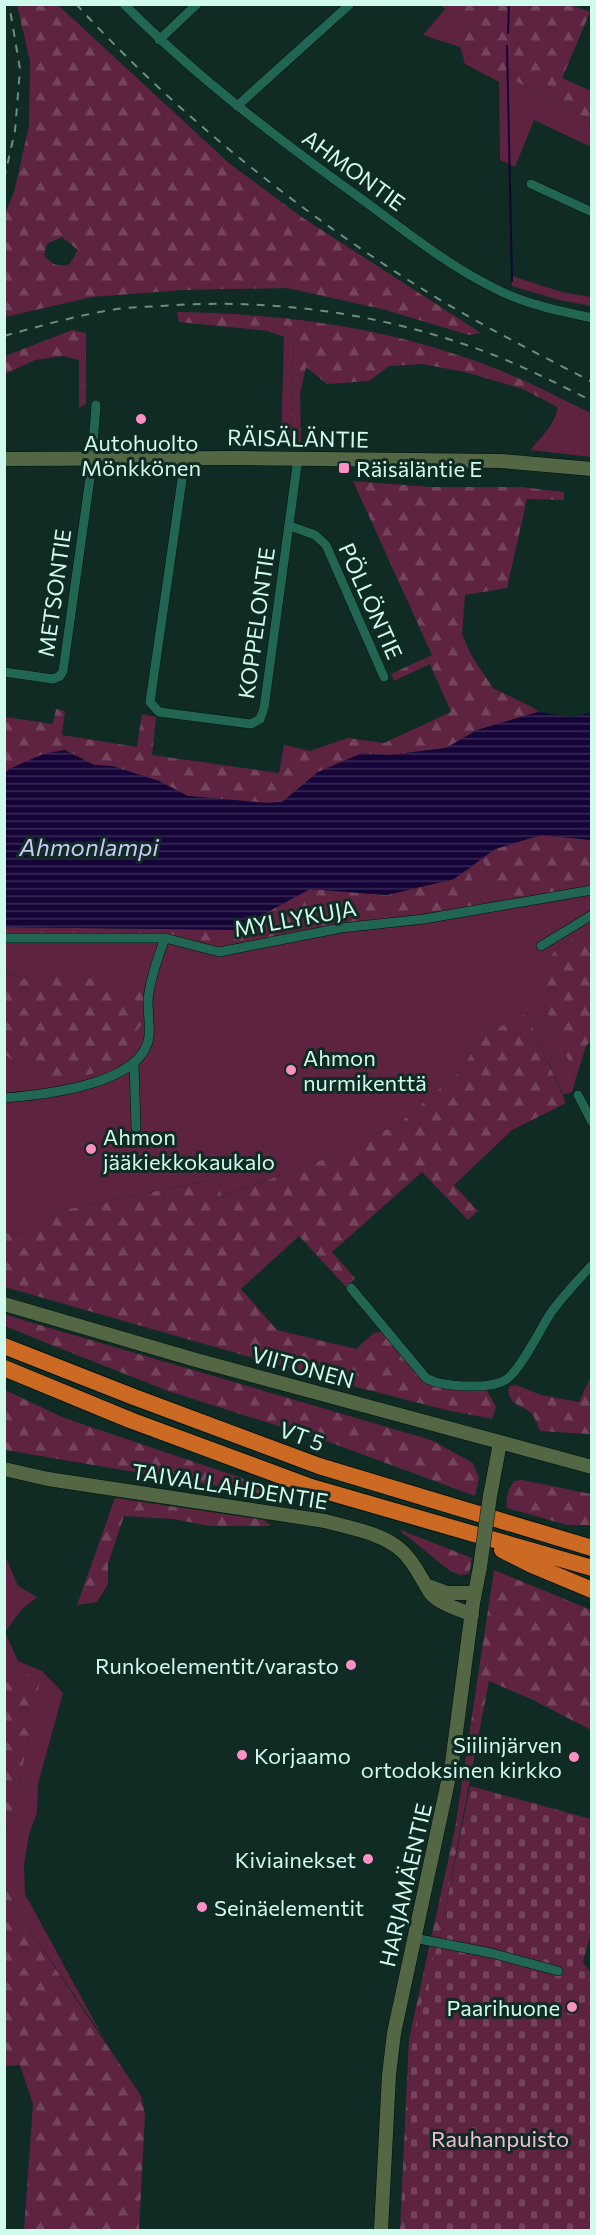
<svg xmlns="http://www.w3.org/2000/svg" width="596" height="2235" viewBox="0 0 596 2235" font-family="Commissioner,sans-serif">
<defs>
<pattern id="forest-firs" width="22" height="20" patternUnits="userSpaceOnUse" patternTransform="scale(1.5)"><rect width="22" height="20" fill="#5e2341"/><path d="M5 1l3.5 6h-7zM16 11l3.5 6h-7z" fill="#74445d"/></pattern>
<pattern id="cemetery-stones" width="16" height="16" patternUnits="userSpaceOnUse" patternTransform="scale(1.5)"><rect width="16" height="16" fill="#5e2341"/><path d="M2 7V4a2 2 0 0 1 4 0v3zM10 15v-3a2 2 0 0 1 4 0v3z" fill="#74445d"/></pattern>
<pattern id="water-rules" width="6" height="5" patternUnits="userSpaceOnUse" patternTransform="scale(1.5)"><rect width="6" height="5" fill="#160439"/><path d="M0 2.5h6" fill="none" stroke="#372a56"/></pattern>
</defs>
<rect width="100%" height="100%" fill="#0f2b23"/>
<path fill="#5e2341" d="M 445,9 L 469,31 L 460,47 L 423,35 Z
M 462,53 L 591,121 L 591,147 L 534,120 L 515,167 L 500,160 L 499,82 L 465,64 Z
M 512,276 L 562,292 L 591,297 L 591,306 L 559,300 L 512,286 Z
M 294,335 L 291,444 L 281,444 L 284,337 Z
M 558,397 L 591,413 L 591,457 L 530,450 C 545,433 560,420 558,397 Z
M 482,858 L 499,905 L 591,886 L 591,934 L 561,943 L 533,979 L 576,1078 L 572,1092 L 563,1095 L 526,1013 L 484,1035 L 459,1072 L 395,1127 L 376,1133 L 327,1158 L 221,1197 L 215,1179 L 44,1214 L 27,1234 L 5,1233 L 5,1055 C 40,1079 57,1076 97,1073 L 133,1038 L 145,1019 L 149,991 C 133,993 119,994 103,987 C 95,983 87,975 78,974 C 50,971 31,989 5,971 L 4,938 L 484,908 L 468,869 Z
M 4,1314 L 36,1324 L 34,1338 L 5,1326 Z
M 4,1553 L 18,1586 L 37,1597 L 22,1609 L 5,1632 L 18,1661 L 42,1671 L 63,1693 L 38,1784 L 37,1813 L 29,1834 L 24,1866 L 25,1894 L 103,2037 L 21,1917 L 5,1886 L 5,1839 L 18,1790 L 41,1672 L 5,1681 Z"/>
<path fill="url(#forest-firs)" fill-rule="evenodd" d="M 58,5 L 230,164 L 300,216 L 481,333 L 469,335 L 382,309 L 287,288 L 183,290 L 92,297 L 5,317 L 5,214 L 14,192 L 29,126 L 30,61 L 17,5 ZM 62,237 L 78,250 L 69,265 C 57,267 51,264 44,255 L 47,244 Z
M 441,5 L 571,5 L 590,12 L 562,78 L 591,91 L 591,121 L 462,53 L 460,47 L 469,31 Z
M 177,312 C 310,314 438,335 558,397 L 559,408 L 523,389 L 465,372 L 422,364 L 389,366 L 369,381 L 327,384 L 306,367 L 300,393 L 301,445 L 291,444 L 294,336 L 284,337 L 268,331 L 179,322 Z
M 72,330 L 86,333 L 86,404 L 79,408 L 79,360 L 63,356 L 35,360 L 5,374 L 5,356 Z
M 353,481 L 430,487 L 521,487 L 564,492 L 564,500 L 527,499 L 507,588 L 465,595 L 462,634 L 471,655 L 493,688 L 534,708 L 538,712 L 477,730 L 446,748 L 390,755 L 362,754 L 318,772 L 282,802 L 267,803 L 188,796 L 159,781 L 112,766 L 94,765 L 65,750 L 9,769 L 5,774 L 5,717 L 53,724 L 56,709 L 65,711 L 62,735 L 137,747 L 142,714 L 156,717 L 152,755 L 279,773 L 284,745 L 310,751 L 348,738 L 384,743 L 451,712 L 430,664 L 394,681 L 391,674 L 432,655 Z
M 541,835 L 591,840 L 591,886 L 499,905 L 482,858 L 495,849 Z
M 468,869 L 484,908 L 219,952 L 165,938 L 5,938 L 4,927 L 234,930 L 310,889 L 387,895 L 454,879 Z
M 591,934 L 591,1041 L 586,1046 L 576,1078 L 533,979 L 561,943 Z
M 4,971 C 35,991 51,967 80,974 C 87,975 94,982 101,985 C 117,994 132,993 150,990 L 145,1019 L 133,1038 L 135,1053 C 114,1075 66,1081 38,1073 C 25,1069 15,1062 5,1055 Z
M 526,1013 L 566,1103 L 512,1130 L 454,1185 L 478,1211 L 468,1220 L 422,1172 L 332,1252 L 355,1278 L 346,1287 L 299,1236 L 241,1289 L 277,1330 L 356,1349 L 374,1333 L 386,1331 L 426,1378 L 484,1385 L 496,1407 L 492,1419 L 446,1410 L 341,1383 L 5,1287 L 4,1233 L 27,1234 L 44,1214 L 216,1179 L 222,1197 L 327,1158 L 376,1133 L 395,1127 L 459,1072 L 484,1035 Z
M 36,1324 L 431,1440 L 473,1463 L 479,1478 L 475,1496 L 329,1442 L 168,1391 L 34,1338 Z
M 591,1376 L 592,1426 L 590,1434 L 540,1431 C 538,1426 535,1417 531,1413 C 521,1404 510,1406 508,1390 L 510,1386 L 516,1385 L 541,1395 L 579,1402 Z
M 5,1390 L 64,1418 L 289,1494 L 294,1499 L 5,1450 Z
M 522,1480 L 591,1494 L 591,1525 L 567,1525 L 507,1508 C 505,1498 508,1490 514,1481 Z
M 115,1498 L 264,1520 L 271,1526 L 210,1526 L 173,1519 L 124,1516 L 108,1564 L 108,1584 L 97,1602 L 77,1605 Z
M 398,1529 L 472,1558 L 469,1574 L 460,1575 L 450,1571 Z
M 494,1570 L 591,1610 L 591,1730 L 531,1699 L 489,1681 L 440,1935 L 412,2038 L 404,2230 L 400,2230 L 409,2039 L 455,1829 Z
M 42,1671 L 18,1790 L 5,1839 L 5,1681 Z
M 5,1886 L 21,1917 L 141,2096 L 145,2114 L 139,2230 L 24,2230 L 33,2104 L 20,2065 L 5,2066 Z"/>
<path fill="url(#cemetery-stones)" d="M 470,1786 L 591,1819 L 591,1932 L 583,1962 L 592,1975 L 591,2228 L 586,2230 L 404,2230 L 412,2038 L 440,1935 Z"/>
<path fill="url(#water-rules)" d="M 538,712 L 571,717 L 591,713 L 591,840 L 541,835 L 495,849 L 454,879 L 387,895 L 310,889 L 234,930 L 5,927 L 5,774 L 9,769 L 43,754 L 65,750 L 94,765 L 112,766 L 159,781 L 188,796 L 267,803 L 282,802 L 318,772 L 362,753 L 390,755 L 446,748 L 477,730 Z"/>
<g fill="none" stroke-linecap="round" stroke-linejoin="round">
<path stroke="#160439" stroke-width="2" d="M 508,33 L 509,4
M 507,46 L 512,281"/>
<defs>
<path id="street" d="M 124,4 C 198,79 282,142 367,203 C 409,234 449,266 496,289 C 525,304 559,311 592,318
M 159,40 L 197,4
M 237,106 L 349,5
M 531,184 L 592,212
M 185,459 L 150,702 L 159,712 L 251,724 L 260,719 L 264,708 L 298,458
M 290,526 L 315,535 L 326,545 L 384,677
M 4,672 L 53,679 L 60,676 L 63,671 L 91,471 L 96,405
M 4,938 L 165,938 L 219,952 L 341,928 L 424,919 L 592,890
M 541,946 L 592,915
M 134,1063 L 136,1128
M 578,1095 L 592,1122
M 4,1098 C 42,1095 142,1085 149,1037 C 150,1025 148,1012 148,1000 C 150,979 158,958 165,938
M 351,1288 L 426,1378 C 442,1387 491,1390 507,1379 C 520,1370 540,1330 550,1314 C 562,1297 577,1281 592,1265
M 414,1938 L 491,1953 L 558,1971"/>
<path id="secondary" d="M 4,459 L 239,458 L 501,461 L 592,469
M 4,1304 L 196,1360 L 592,1467
M 4,1469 L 48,1479 L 325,1521 C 350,1528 383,1533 402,1551 C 414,1562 420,1576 428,1589 C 435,1603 459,1609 472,1615
M 490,1496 L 500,1443
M 431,1587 L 447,1593 L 475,1593
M 381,2230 L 389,2075 L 394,2033 L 452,1763 L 473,1603 L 480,1567"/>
<path id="highway" d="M 4,1346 L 134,1397 L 319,1466 L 592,1548
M 4,1368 L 130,1420 L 311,1487 L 592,1568
M 502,1550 L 532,1565 L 592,1590"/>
</defs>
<use href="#street" stroke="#00130c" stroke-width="10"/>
<use href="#secondary" stroke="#00130c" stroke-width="15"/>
<use href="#highway" stroke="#00130c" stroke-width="18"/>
<use href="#street" stroke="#206653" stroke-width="9"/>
<use href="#secondary" stroke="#546745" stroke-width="14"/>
<use href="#highway" stroke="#cc6923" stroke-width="16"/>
<path stroke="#6b8d82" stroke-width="2" stroke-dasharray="8 8" stroke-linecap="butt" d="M 76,4 C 175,113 299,212 424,290 C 478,324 535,352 592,382
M 4,179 L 15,131 L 20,69 L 9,4
M 4,336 C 40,326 75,316 111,310 C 127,307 144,307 161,306 C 268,298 374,312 475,348 C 515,362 554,382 592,401"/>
<defs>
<path id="secondary-bridge" d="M 480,1567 L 490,1496"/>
</defs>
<use href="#secondary-bridge" stroke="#00130c" stroke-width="15" stroke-linecap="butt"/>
<use href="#secondary-bridge" stroke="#546745" stroke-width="14"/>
</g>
<g fill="#fc8fc3" stroke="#0f2b23" stroke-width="2">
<circle cx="141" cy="419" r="6"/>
<rect x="338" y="462" width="12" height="12" rx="3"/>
<circle cx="291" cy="1070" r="6"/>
<circle cx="91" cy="1149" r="6"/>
<circle cx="351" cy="1665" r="6"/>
<circle cx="242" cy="1755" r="6"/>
<circle cx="574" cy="1757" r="6"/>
<circle cx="368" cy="1859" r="6"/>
<circle cx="202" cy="1907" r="6"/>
<circle cx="572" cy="2007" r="6"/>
</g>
<g text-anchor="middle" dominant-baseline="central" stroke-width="6" stroke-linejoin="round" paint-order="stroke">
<g font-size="22" fill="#d0faeb" stroke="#0f2b23">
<text transform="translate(354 170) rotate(36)">AHMONTIE</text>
<text transform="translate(298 438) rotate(1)">RÄISÄLÄNTIE</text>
<text transform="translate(54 593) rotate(-82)">METSONTIE</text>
<text transform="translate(371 601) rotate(66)">PÖLLÖNTIE</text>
<text transform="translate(256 623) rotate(-82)">KOPPELONTIE</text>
<text transform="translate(295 918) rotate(-10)">MYLLYKUJA</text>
<text transform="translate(303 1367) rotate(15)">VIITONEN</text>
<text transform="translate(302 1436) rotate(20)">VT 5</text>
<text transform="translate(230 1486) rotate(9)">TAIVALLAHDENTIE</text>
<text transform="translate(405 1885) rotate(-77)">HARJAMÄENTIE</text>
</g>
<g font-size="22" fill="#d0faeb" stroke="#0f2b23" text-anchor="start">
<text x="141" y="442" text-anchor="middle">Autohuolto<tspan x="141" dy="25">Mönkkönen</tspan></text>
<text x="356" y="468">Räisäläntie E</text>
<text x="303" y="1057">Ahmon<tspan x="303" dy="25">nurmikenttä</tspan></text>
<text x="103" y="1136">Ahmon<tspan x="103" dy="25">jääkiekkokaukalo</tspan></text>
<text x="339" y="1665" text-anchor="end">Runkoelementit/varasto</text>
<text x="562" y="1744" text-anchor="end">Siilinjärven<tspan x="562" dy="25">ortodoksinen kirkko</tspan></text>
<text x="254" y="1755">Korjaamo</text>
<text x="356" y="1859" text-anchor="end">Kiviainekset</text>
<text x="214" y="1907">Seinäelementit</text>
<text x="560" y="2007" text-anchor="end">Paarihuone</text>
</g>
<g font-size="22" fill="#f6bbd4" stroke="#0f2b23">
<text x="500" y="2138">Rauhanpuisto</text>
</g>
<g font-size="24" font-style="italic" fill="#ccc5fb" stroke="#0f2b23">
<text x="89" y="846">Ahmonlampi</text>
</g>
</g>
<rect width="596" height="2235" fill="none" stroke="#d0faeb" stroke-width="12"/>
</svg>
